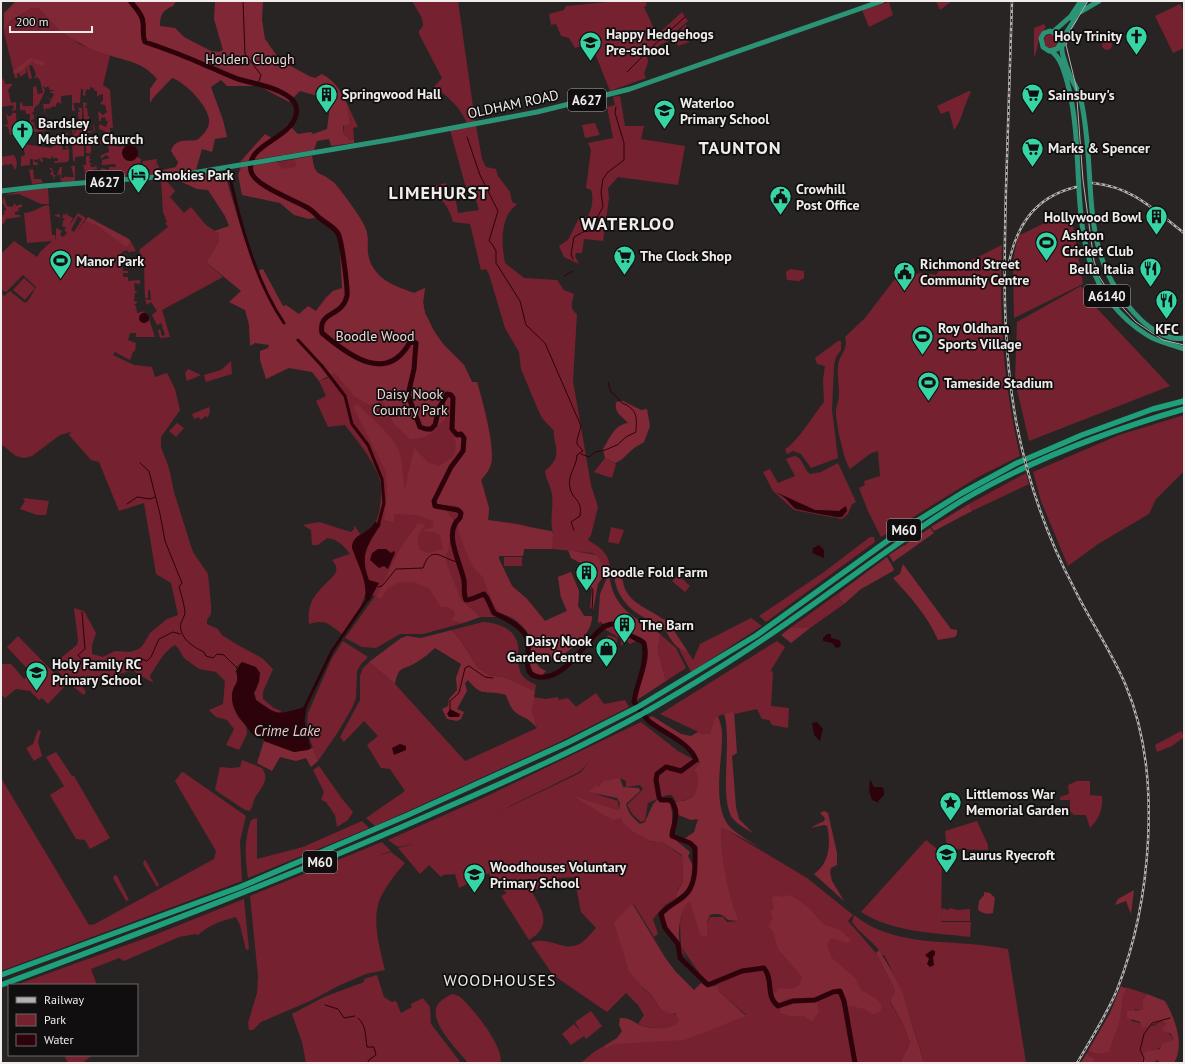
<svg xmlns="http://www.w3.org/2000/svg" width="1185" height="1064" viewBox="0 0 1185 1064" font-family="'PT Sans',sans-serif">
<rect width="100%" height="100%" fill="#292424"/>
<path fill="#76212f" fill-rule="evenodd" d="M 412,1 L 458,1 L 475,121 L 467,123 C 460,107 448,96 434,87 L 442,78 L 419,34 L 419,31 L 423,26 L 422,18 Z
M 609,1 L 645,1 L 647,5 L 644,7 L 657,35 L 682,12 L 688,21 L 673,34 L 673,40 C 662,42 655,48 647,56 L 648,62 L 644,74 L 646,78 L 610,91 L 591,43 L 575,48 L 569,38 L 561,36 L 556,24 L 551,25 L 549,14 L 564,10 L 566,6 L 608,2 Z
M 936,1 L 952,1 L 940,10 Z
M 889,2 L 893,15 L 869,27 L 862,10 Z
M 1180,4 L 1184,12 L 1184,48 L 1173,53 L 1155,16 Z
M 32,8 L 38,8 L 58,27 L 60,32 L 71,37 L 79,44 L 110,56 L 103,85 L 110,90 L 113,128 L 110,128 L 110,138 L 113,138 L 114,143 L 118,147 L 126,146 L 122,150 L 132,160 L 137,157 L 141,159 L 140,168 L 136,168 L 136,175 L 131,175 L 131,173 L 128,171 L 125,178 L 112,179 L 112,170 L 108,172 L 108,175 L 108,172 L 105,171 L 107,179 L 102,179 L 101,168 L 109,170 L 109,167 L 116,167 L 115,164 L 102,165 L 102,160 L 110,158 L 106,155 L 101,159 L 101,155 L 109,152 L 108,145 L 100,144 L 100,140 L 102,140 L 103,143 L 108,142 L 108,139 L 104,139 L 105,131 L 99,129 L 99,124 L 106,127 L 108,121 L 106,121 L 105,117 L 101,118 L 101,121 L 99,121 L 98,111 L 103,115 L 107,112 L 105,105 L 100,104 L 103,100 L 103,94 L 99,95 L 97,97 L 97,91 L 95,91 L 93,88 L 90,87 L 90,90 L 87,89 L 85,93 L 86,95 L 83,96 L 83,89 L 81,89 L 80,103 L 73,103 L 75,110 L 72,111 L 72,95 L 61,96 L 61,104 L 58,102 L 56,104 L 56,107 L 54,106 L 50,108 L 50,110 L 49,108 L 45,109 L 45,115 L 43,104 L 49,104 L 51,101 L 46,96 L 51,100 L 54,94 L 49,92 L 55,90 L 50,90 L 48,86 L 46,88 L 43,86 L 45,91 L 39,104 L 34,108 L 34,112 L 31,113 L 34,115 L 34,119 L 31,120 L 31,122 L 34,122 L 35,129 L 39,129 L 38,124 L 41,124 L 46,131 L 35,132 L 32,129 L 21,130 L 21,126 L 30,126 L 30,123 L 30,125 L 23,125 L 27,125 L 26,120 L 30,122 L 30,114 L 26,114 L 25,110 L 20,110 L 20,103 L 22,102 L 23,106 L 33,106 L 33,87 L 36,86 L 38,94 L 43,93 L 40,80 L 37,77 L 34,79 L 36,74 L 32,65 L 29,66 L 32,78 L 29,79 L 26,67 L 26,73 L 20,77 L 19,73 L 17,74 L 18,78 L 15,78 L 4,32 L 10,21 Z
M 686,24 L 689,42 L 678,46 L 675,36 Z
M 1044,24 L 1046,27 C 1036,39 1040,44 1034,58 L 1034,28 Z
M1044 41a7 7 0 1 1 14 0a7 7 0 1 1-14 0Z
M1102 45a5 5 0 1 1 10 0a5 5 0 1 1-10 0Z
M 1,78 L 4,80 L 5,84 L 13,84 L 8,90 L 11,103 L 16,102 L 16,110 L 12,111 L 12,109 L 14,109 L 13,105 L 1,107 Z
M 969,91 L 971,92 C 964,104 962,121 954,130 L 949,111 L 941,114 L 937,106 Z
M 620,96 L 625,126 L 644,126 L 641,139 L 685,146 L 678,185 L 618,177 L 608,188 L 609,198 L 603,241 L 584,239 L 582,253 L 576,253 L 575,256 L 579,264 L 564,257 L 559,246 L 568,240 L 579,218 L 588,216 C 592,208 594,198 591,190 L 586,188 L 591,150 L 588,143 L 613,138 L 607,107 L 615,105 L 613,97 Z
M 83,102 L 87,103 L 85,108 L 87,108 L 88,115 L 86,116 L 89,116 L 89,121 L 86,123 L 89,124 L 86,125 L 87,131 L 94,131 L 93,125 L 94,125 L 95,131 L 86,134 L 90,135 L 89,144 L 91,144 L 91,152 L 90,153 L 92,154 L 86,153 L 86,136 L 84,136 L 84,142 L 72,141 L 72,136 L 84,120 Z
M 78,108 L 82,108 L 82,120 L 72,134 L 73,121 L 75,120 L 75,124 L 79,123 L 78,112 L 80,112 Z
M 349,108 L 358,127 L 353,128 L 354,140 L 350,140 L 343,133 L 347,109 Z
M 12,113 L 16,113 L 17,137 L 11,139 L 14,137 L 14,135 L 10,135 L 8,127 L 3,125 L 8,124 L 6,114 L 2,114 L 7,114 L 8,116 L 11,116 Z
M 595,123 L 600,135 L 585,138 L 582,125 Z
M 476,126 L 482,159 L 486,167 L 496,169 L 498,176 L 510,192 L 512,202 L 517,204 C 516,206 513,207 511,210 C 500,224 502,247 505,263 L 524,278 L 557,280 L 564,290 L 574,294 C 572,303 569,309 577,314 L 573,381 L 591,485 L 598,507 L 591,535 L 588,540 C 599,547 608,552 610,566 L 607,571 L 597,555 L 592,553 L 552,549 L 524,549 L 523,556 L 499,556 L 499,559 L 512,586 L 527,599 L 545,621 L 567,611 L 561,597 L 558,577 L 571,572 L 579,591 L 578,606 L 584,616 L 592,616 C 592,637 569,650 554,661 L 549,655 L 536,653 C 536,663 536,667 546,671 L 541,676 L 533,672 C 530,663 532,654 531,644 C 529,627 515,618 500,613 L 495,617 L 480,617 L 467,622 L 423,634 L 400,634 L 376,648 L 362,647 L 345,638 L 375,596 L 366,593 L 361,606 L 342,634 C 329,624 325,619 309,624 C 307,597 318,593 335,574 C 338,568 336,565 332,560 L 350,554 C 344,546 338,539 327,538 L 318,545 L 312,545 L 311,530 L 303,525 L 319,522 L 351,532 L 354,529 L 354,525 L 360,534 C 371,531 377,523 379,512 C 381,502 382,490 380,480 C 375,462 356,439 345,425 L 328,427 L 316,401 L 326,396 L 319,381 L 328,378 L 310,319 L 326,297 L 333,291 L 350,289 L 341,233 L 331,223 L 254,166 L 312,156 C 315,179 319,170 333,182 C 339,187 362,219 365,227 C 372,243 361,253 377,273 C 386,284 401,288 414,293 L 425,288 L 423,302 L 425,313 L 434,331 L 443,344 L 464,365 L 472,382 L 477,382 C 482,400 497,451 490,467 C 488,472 484,476 481,480 L 489,508 L 488,520 L 519,524 L 553,533 C 549,519 555,503 551,490 C 549,483 546,479 545,471 C 548,468 552,465 554,461 C 560,452 553,441 554,431 L 542,418 L 536,405 L 521,369 L 519,352 L 505,328 L 489,274 L 486,269 L 481,270 L 470,224 L 453,222 C 449,208 445,201 432,193 L 435,186 L 446,183 L 449,201 L 456,201 L 458,213 L 479,210 L 473,189 L 468,191 L 465,184 L 450,130 Z
M 59,133 L 68,133 L 66,138 L 68,148 L 66,148 L 65,142 L 63,142 L 62,147 L 63,150 L 69,149 L 69,160 L 67,162 L 55,163 L 54,161 L 58,161 L 58,158 L 53,158 L 52,155 L 51,159 L 42,157 L 43,162 L 41,162 L 40,159 L 34,160 L 34,162 L 37,162 L 38,165 L 33,165 L 33,159 L 30,159 L 30,165 L 21,166 L 21,157 L 25,155 L 23,144 L 52,148 L 53,144 L 55,144 L 54,135 L 58,135 Z
M 84,142 L 84,156 L 75,157 L 75,162 L 73,160 L 72,143 Z
M 13,155 C 17,157 18,166 15,170 L 12,164 L 6,165 L 5,162 L 5,165 L 1,166 L 1,157 Z
M 90,155 L 89,159 L 92,159 L 89,161 L 90,163 L 93,163 L 90,164 L 91,167 L 95,167 L 96,164 L 97,169 L 92,170 L 93,174 L 95,174 L 91,174 L 92,179 L 87,179 L 83,165 L 86,165 L 86,156 L 92,155 Z
M 157,159 L 155,176 L 143,177 L 141,169 L 143,161 Z
M 71,166 L 75,166 L 75,181 L 61,182 L 60,174 L 55,176 L 54,180 L 53,175 L 50,175 L 52,171 L 49,168 L 52,168 L 54,175 L 57,175 L 60,167 L 62,167 L 61,178 L 64,178 L 65,176 L 66,177 L 74,177 Z
M 33,169 L 34,179 L 41,179 L 43,183 L 32,184 L 29,170 Z
M 165,179 L 175,191 L 170,197 L 184,213 L 191,207 L 206,225 L 219,234 L 219,241 L 206,262 L 223,277 L 162,310 L 170,337 L 160,338 L 158,330 L 160,329 L 162,336 L 165,335 L 161,323 L 157,325 L 152,315 L 157,311 L 151,302 L 147,305 L 145,299 L 151,300 L 150,290 L 148,290 L 148,298 L 145,298 L 144,268 L 139,250 L 168,227 L 165,223 L 167,222 L 163,212 L 161,180 Z
M 48,188 L 49,204 L 41,204 L 19,194 L 4,195 L 22,191 Z
M 4,197 L 7,206 L 12,207 L 15,203 L 16,206 L 22,204 L 22,207 L 18,208 L 19,211 L 15,212 L 15,215 L 20,215 L 20,217 L 6,219 L 4,224 L 1,223 L 1,217 L 5,213 L 3,211 L 5,211 L 6,209 L 2,202 Z
M 49,205 L 52,235 L 55,235 L 56,241 L 56,228 L 62,231 L 60,235 L 63,237 L 67,233 L 64,229 L 67,228 L 62,226 L 63,222 L 59,221 L 62,222 L 65,219 L 55,216 L 55,215 L 60,214 L 60,217 L 63,218 L 63,214 L 65,215 L 68,212 L 67,215 L 73,218 L 69,226 L 78,213 L 86,218 L 76,233 L 85,221 L 97,226 L 125,245 L 126,248 L 131,242 L 136,251 L 129,252 L 126,250 L 121,253 L 121,255 L 126,254 L 127,265 L 122,264 L 123,271 L 128,271 L 128,273 L 123,273 L 123,277 L 128,277 L 128,281 L 140,280 L 140,284 L 134,283 L 135,291 L 138,292 L 135,293 L 134,301 L 138,302 L 134,305 L 136,306 L 137,313 L 145,311 L 142,314 L 149,321 L 149,319 L 155,337 L 136,337 L 136,333 L 130,333 L 128,340 L 136,343 L 135,351 L 133,352 L 130,360 L 115,352 L 113,355 L 134,365 L 152,367 L 155,377 L 167,373 L 175,389 L 180,410 L 161,437 L 161,447 L 169,468 L 174,492 L 190,543 L 193,552 L 208,574 L 211,605 L 211,614 L 207,620 L 207,624 L 218,629 L 222,635 L 236,644 L 262,658 L 273,669 L 263,692 L 263,699 L 274,708 L 281,711 L 281,713 L 275,713 L 256,700 L 254,693 L 257,688 L 248,666 L 242,662 L 236,667 L 238,682 L 232,694 L 233,705 L 238,717 L 246,726 L 247,734 L 239,750 L 226,745 L 234,729 L 227,720 L 216,717 L 209,710 L 223,704 L 225,681 L 216,672 L 199,669 L 184,658 L 178,648 L 175,645 C 163,652 158,664 151,674 L 150,677 L 154,683 L 139,675 L 133,670 L 100,680 L 85,681 L 82,686 L 86,692 L 84,695 L 71,685 L 52,665 L 77,645 L 78,640 L 74,608 L 84,611 L 96,633 L 92,645 L 92,654 L 103,657 L 115,651 L 130,652 L 139,649 L 143,645 L 150,633 L 167,619 L 178,615 L 171,583 L 156,574 L 144,503 L 119,511 L 99,462 L 91,460 L 69,435 L 71,432 L 60,435 L 32,456 L 24,458 L 16,456 L 1,444 L 1,293 L 4,296 L 10,291 L 25,303 L 28,301 L 36,287 L 23,275 L 6,292 L 1,290 L 1,254 L 14,241 L 37,257 L 41,251 L 52,241 L 27,243 L 24,213 C 36,212 39,206 49,205 ZM 78,216 L 82,219 L 74,232 L 71,230 Z
M 1059,216 L 1067,216 L 1073,226 L 1083,284 L 1014,318 L 1013,260 L 1018,236 Z
M 1002,245 C 999,320 1003,382 1020,456 L 978,477 L 881,537 L 868,511 L 859,488 L 865,485 L 864,481 L 880,476 L 878,451 L 871,453 L 850,469 C 844,462 835,419 836,409 C 837,404 839,400 839,394 C 839,385 837,375 838,366 C 839,354 849,350 845,337 L 865,318 L 901,271 L 906,280 C 916,271 923,273 936,275 L 940,269 L 939,264 C 960,269 983,254 1002,245 Z
M 790,269 L 804,271 L 804,278 L 799,281 L 787,280 L 786,272 Z
M 24,278 L 35,288 L 25,300 L 13,290 Z
M 1081,286 L 1090,301 L 1170,386 L 1029,441 L 1015,381 L 1017,322 Z
M 838,341 L 841,341 L 841,350 L 836,357 L 834,365 L 832,410 L 838,458 L 811,468 L 801,454 L 793,451 L 787,454 L 785,449 C 797,443 814,414 824,402 L 823,380 L 825,366 L 817,364 L 815,358 Z
M 231,361 L 232,374 L 206,382 L 204,375 L 221,370 Z
M 188,369 L 201,375 L 187,381 L 185,373 Z
M 209,407 L 210,410 L 208,418 L 206,416 L 200,420 L 199,417 L 194,419 L 192,414 Z
M 1184,415 L 1184,471 L 1156,499 L 1149,514 L 1098,544 L 1068,566 L 1041,501 L 1033,472 L 1119,435 Z
M 177,423 L 184,428 L 176,437 L 169,431 Z
M 794,456 C 803,457 803,469 810,474 L 821,472 L 838,463 L 856,502 L 852,504 L 848,514 L 842,519 L 794,510 L 773,491 L 763,472 L 770,469 L 778,483 L 795,476 L 786,459 ZM 776,492 L 815,510 L 840,511 L 843,506 L 838,518 L 820,512 L 795,509 L 786,498 Z
M 605,458 L 616,464 L 612,478 L 594,472 Z
M 1026,473 L 1029,484 L 972,511 L 969,504 Z
M 23,498 L 49,501 L 46,515 L 37,515 L 20,509 L 25,501 Z
M 611,527 L 624,530 L 619,544 L 608,542 Z
M 870,537 L 874,537 L 875,542 L 766,622 L 759,616 L 824,572 Z
M 504,557 L 522,557 L 522,566 L 504,566 Z
M 678,575 L 690,586 L 685,592 L 672,581 Z
M 840,592 L 840,599 L 844,604 L 810,628 L 790,628 Z
M 751,618 L 762,626 L 691,672 L 679,649 L 688,652 L 693,660 L 700,644 Z
M 483,622 C 498,623 516,629 518,646 C 519,654 517,663 520,671 C 522,678 530,682 536,685 L 535,691 L 507,678 L 489,675 L 478,668 L 461,641 L 452,630 Z
M 613,626 L 638,640 L 630,644 L 627,641 L 621,646 L 621,639 L 604,629 Z
M 660,634 L 676,648 L 686,668 L 666,681 L 658,651 Z
M 609,635 L 617,638 L 617,650 L 610,651 L 610,647 L 607,646 L 607,640 L 604,639 Z
M 18,636 L 66,685 L 48,704 L 42,698 L 39,700 L 30,691 L 16,689 L 5,698 L 1,694 L 1,664 L 11,664 L 24,679 L 31,673 L 7,647 Z
M 343,641 L 368,657 L 361,664 L 357,671 L 356,698 L 352,708 L 338,732 L 318,761 C 312,745 305,731 308,713 L 332,658 Z
M 777,641 L 785,647 L 771,670 L 773,673 L 771,706 L 789,708 L 788,728 L 772,725 L 769,720 L 762,719 L 757,709 L 735,714 L 734,711 L 715,717 L 711,734 L 703,734 L 660,714 Z
M 369,662 L 395,684 L 465,761 L 537,728 L 532,711 L 533,697 L 546,699 L 558,697 L 559,700 L 568,698 L 576,707 L 596,693 L 604,704 L 625,700 L 629,707 L 555,744 L 375,826 L 366,818 L 405,791 L 390,769 L 381,768 L 367,745 L 378,736 L 364,721 L 344,742 L 340,737 L 360,700 L 360,676 L 363,668 Z
M 641,722 L 678,751 L 700,763 C 694,783 705,798 676,802 L 672,795 L 667,795 L 648,803 L 645,820 L 641,822 L 633,815 L 627,805 L 643,789 L 640,785 L 626,787 L 626,781 L 620,778 L 590,792 L 618,801 L 619,810 L 572,797 L 621,818 L 651,841 L 664,843 L 682,856 L 683,882 L 677,891 L 677,898 L 665,905 L 653,919 L 658,934 L 654,937 L 633,903 L 643,989 L 652,995 L 660,1009 C 669,1011 676,1012 680,1021 C 673,1032 648,1028 638,1024 L 644,1015 L 638,1005 L 626,993 L 607,1012 L 553,975 L 531,943 C 547,935 562,951 577,945 C 584,943 591,933 596,928 L 581,912 L 574,877 L 559,878 L 552,886 L 531,890 C 541,908 554,925 529,940 L 501,896 L 507,893 L 492,881 L 489,873 L 459,888 L 455,874 L 443,875 L 441,877 L 429,865 L 420,874 L 398,848 L 413,844 L 398,847 L 388,840 L 485,797 ZM 589,762 L 580,773 L 486,818 L 579,772 Z
M 38,730 L 41,731 L 38,742 L 42,756 L 34,761 L 26,748 L 33,744 Z
M 1181,731 L 1184,737 L 1172,746 L 1157,752 L 1155,745 Z
M 56,752 L 72,776 L 74,776 L 110,838 L 90,849 L 85,840 L 76,839 L 50,795 L 64,786 L 46,757 Z
M 242,760 L 262,768 C 270,779 262,787 256,796 C 253,801 253,806 250,811 L 245,810 L 215,790 L 220,767 L 231,768 L 240,767 Z
M 319,766 L 343,800 L 353,812 L 348,820 L 337,827 L 335,815 L 326,802 L 321,800 L 324,792 L 313,770 Z
M 183,772 L 246,816 L 240,841 L 242,881 L 1,971 L 1,778 L 89,925 L 92,924 L 93,925 L 214,859 L 216,851 L 175,781 L 181,773 Z
M 1077,781 L 1090,781 L 1090,795 L 1102,796 C 1103,809 1099,819 1090,828 L 1086,815 L 1074,815 L 1070,811 L 1070,800 L 1060,800 L 1060,797 L 1069,794 L 1068,785 Z
M 257,818 L 257,859 L 303,847 L 362,821 L 369,828 L 248,878 C 245,858 244,839 251,820 Z
M 977,821 L 988,845 L 988,850 L 947,849 L 945,831 Z
M 721,828 L 725,829 L 807,878 L 853,915 L 848,921 L 876,953 L 895,990 L 890,1002 L 905,1028 L 910,1043 L 900,1063 L 582,1062 L 594,1052 L 604,1046 L 746,1015 L 719,991 L 718,985 L 705,981 L 681,947 L 680,923 L 684,906 L 690,900 L 701,935 L 707,936 L 707,923 L 710,917 L 723,917 L 727,922 L 739,921 C 726,893 721,859 721,828 Z
M 926,840 L 936,848 L 942,860 L 941,922 L 971,922 L 970,937 C 931,932 895,933 861,912 Z
M 382,842 L 391,851 L 376,856 L 391,852 L 405,863 C 396,873 381,892 378,905 C 373,925 380,950 385,970 L 366,974 L 340,985 L 310,1001 L 261,1022 L 253,1030 L 249,1030 L 248,1023 L 257,993 L 258,976 L 250,896 Z
M 144,860 L 146,861 L 159,885 L 157,887 L 143,864 Z
M 115,875 L 117,876 L 129,900 L 126,901 L 113,878 Z
M 244,899 L 249,949 L 246,950 L 240,925 L 236,917 C 221,921 209,925 198,935 L 196,934 L 179,937 L 124,961 L 119,958 L 91,969 L 97,985 L 16,985 L 157,934 Z
M 941,908 L 949,910 L 949,908 L 955,909 L 956,910 L 970,909 L 970,921 L 941,921 Z
M 854,915 C 887,942 931,941 971,944 C 983,945 996,947 1008,949 L 1026,1063 L 924,1063 C 913,1026 903,989 884,955 L 882,955 C 875,942 860,934 852,922 Z
M 377,975 L 384,997 L 392,1002 L 396,1001 L 401,1013 L 412,1007 L 411,1004 L 423,998 L 430,1007 L 431,1024 L 461,1063 L 306,1063 L 302,1042 L 292,1014 L 324,997 L 364,982 L 364,979 Z
M 1125,987 L 1147,994 L 1142,1000 L 1143,1007 L 1142,1011 L 1135,1009 L 1131,1021 L 1153,1026 L 1162,1021 L 1166,1024 L 1164,1028 L 1174,1039 C 1162,1043 1162,1051 1147,1051 L 1141,1063 L 1095,1063 L 1094,1058 L 1086,1054 L 1088,1051 L 1096,1054 L 1114,1039 L 1121,1013 L 1122,996 Z
M 452,994 C 455,995 458,995 460,997 C 472,1007 506,1049 500,1063 L 468,1063 C 458,1050 422,1016 441,1001 C 444,998 448,996 452,994 Z
M 591,1011 L 602,1026 L 586,1039 L 584,1036 L 571,1045 L 562,1034 L 574,1024 L 581,1032 L 575,1022 Z
M 64,1055 L 93,1055 L 82,1063 L 68,1063 Z"/>
<path fill="#802836" d="M 16,1 L 176,1 L 173,6 C 163,10 160,14 160,26 L 175,28 L 184,37 L 211,51 L 219,52 L 223,50 L 214,19 L 215,1 L 263,1 L 262,20 L 265,39 L 280,60 L 309,76 L 315,78 L 322,74 C 337,82 342,94 349,108 L 347,109 L 350,124 L 343,126 L 343,133 L 350,140 L 354,140 L 354,143 L 331,146 L 329,139 L 317,141 L 314,150 L 240,162 L 265,134 L 272,138 L 281,133 L 288,124 L 298,134 L 311,132 L 313,134 L 327,129 L 330,106 L 325,98 L 300,91 L 289,102 L 259,86 L 227,86 L 221,80 L 211,87 L 223,120 L 227,137 L 215,139 L 212,152 L 202,149 L 196,170 L 155,176 L 157,163 L 159,168 L 163,170 L 176,167 L 178,162 L 171,151 C 175,137 188,142 197,140 C 204,134 210,128 209,119 C 207,105 185,82 172,78 L 153,98 L 150,103 L 150,89 L 157,79 C 141,59 118,60 96,51 C 83,46 72,38 60,32 L 57,27 L 38,8 L 32,8 L 10,21 L 4,32 L 4,13 Z
M 31,58 L 45,62 L 44,66 L 34,63 L 33,60 L 21,71 L 14,74 L 13,71 Z
M 312,156 C 315,179 319,170 333,182 C 339,187 362,219 365,227 C 372,243 361,253 377,273 C 386,284 401,288 414,293 L 425,288 L 423,302 L 425,313 L 434,331 L 443,344 L 464,365 L 472,382 L 477,382 C 482,400 497,451 490,467 C 488,472 484,476 481,480 L 489,508 L 488,520 L 551,531 L 553,533 L 552,549 L 524,549 L 523,556 L 499,556 L 499,559 L 512,586 L 527,599 L 545,621 L 567,611 L 561,597 L 558,577 L 571,572 L 579,591 L 578,606 L 584,616 L 592,616 C 592,637 569,650 554,661 L 549,655 L 536,653 C 536,663 536,667 546,671 L 541,676 L 533,672 L 530,664 L 531,644 L 528,632 L 514,618 L 500,613 L 494,605 L 482,576 L 473,567 L 468,557 L 459,533 L 458,525 L 463,515 L 461,509 L 454,505 L 446,505 L 445,509 L 454,521 C 449,532 450,541 448,552 L 446,554 L 447,565 L 461,600 L 480,617 L 462,623 L 451,620 L 455,616 L 454,611 L 448,607 L 441,607 L 429,588 L 414,582 L 400,582 L 388,588 L 381,599 L 376,597 L 400,549 L 418,523 L 426,525 C 418,531 416,540 420,550 L 428,553 L 443,549 L 440,535 L 433,532 L 423,531 L 423,530 L 433,527 L 434,521 L 417,515 L 394,514 L 394,522 L 384,520 L 387,496 L 386,472 L 353,407 L 358,404 C 369,417 396,437 400,454 C 403,465 402,477 405,489 L 414,448 L 429,463 L 439,466 L 454,456 L 456,444 L 448,416 C 434,429 431,439 410,439 L 394,424 L 382,401 L 369,405 L 354,396 L 335,373 L 319,381 L 312,372 L 289,368 L 266,379 L 260,360 L 260,351 L 268,348 L 269,345 L 255,343 L 250,346 L 249,325 L 245,310 L 229,302 L 241,291 L 206,262 L 219,241 L 219,234 L 214,231 L 229,226 L 225,216 L 208,190 L 197,189 L 173,178 L 224,171 L 243,235 L 257,271 L 263,269 L 283,306 L 286,305 L 299,314 L 308,306 L 316,311 L 333,291 L 342,288 L 340,252 L 343,251 L 341,233 L 322,216 L 309,219 L 294,215 L 280,203 L 242,195 L 238,175 L 241,167 L 277,162 L 282,169 L 296,167 L 295,159 Z
M 88,217 L 129,239 L 131,242 L 126,248 L 124,245 L 97,226 L 85,221 Z
M 623,401 L 641,410 L 647,409 L 650,426 L 644,442 L 634,448 L 621,460 L 615,463 L 605,458 L 603,449 C 610,438 614,425 628,423 C 622,416 614,413 616,402 Z
M 969,504 L 972,511 L 934,531 L 931,527 Z
M 930,528 L 934,533 L 893,562 L 889,555 L 904,545 L 905,546 L 906,544 Z
M 568,550 L 597,555 L 607,571 L 598,584 L 593,611 L 590,607 L 592,590 L 587,586 L 585,577 L 579,575 L 583,568 L 582,564 L 571,558 Z
M 887,557 L 894,569 L 893,571 L 861,589 L 844,604 L 840,599 L 840,592 Z
M 903,564 L 951,629 L 957,630 L 957,634 L 955,637 L 938,640 C 927,615 911,598 893,578 L 900,574 Z
M 622,569 C 621,601 640,604 663,619 L 667,620 L 688,652 C 675,650 671,638 664,629 C 660,624 651,621 645,618 C 626,608 614,592 614,571 Z
M 609,573 C 612,608 634,617 660,634 L 658,651 L 666,681 L 637,700 C 637,682 658,653 642,638 C 638,636 634,635 631,633 C 628,632 627,629 624,627 C 617,621 609,623 601,624 L 598,622 L 600,594 Z
M 790,628 L 810,628 L 791,643 L 781,635 Z
M 452,630 L 461,641 L 478,668 L 489,675 L 507,678 L 535,691 L 532,711 L 537,728 C 522,710 515,722 506,695 C 487,689 483,699 468,680 L 465,683 L 467,691 L 457,709 L 464,712 L 461,719 L 457,721 L 447,719 L 442,709 L 448,706 L 449,699 L 457,690 L 456,678 L 461,664 L 435,648 C 429,653 424,658 417,662 C 403,671 399,664 395,684 L 369,662 L 401,638 L 407,636 L 421,638 Z
M 734,711 L 737,753 L 732,756 L 736,807 L 739,819 L 753,833 C 747,829 740,826 735,821 C 717,805 733,740 724,714 Z
M 652,716 L 681,734 L 691,736 L 698,732 L 703,734 L 710,734 L 715,717 L 718,716 C 720,722 722,728 722,734 C 723,759 710,810 732,829 C 740,836 751,842 761,848 L 725,829 L 721,828 C 721,857 727,894 739,921 L 728,920 C 722,914 719,913 710,915 L 707,922 L 707,937 L 700,935 L 690,901 C 680,908 676,936 681,948 C 686,959 697,971 705,981 L 680,950 L 678,940 L 667,927 L 663,914 C 669,906 682,904 688,895 C 695,887 699,859 696,849 C 695,844 689,841 684,839 L 694,832 L 698,819 L 691,820 L 676,814 L 674,804 C 677,800 681,802 686,800 C 697,797 699,783 697,773 L 694,771 L 700,763 L 695,753 L 648,718 Z
M 264,741 L 294,752 L 313,748 L 318,761 L 311,767 L 306,758 L 296,761 L 280,757 L 272,771 L 257,763 Z
M 620,778 L 623,787 L 639,788 L 640,791 L 626,804 C 628,813 633,818 640,824 L 645,822 L 653,804 L 658,799 L 670,802 L 672,812 L 672,837 L 690,852 L 688,856 C 689,859 693,864 693,868 C 694,880 687,892 677,898 L 677,892 L 683,882 L 682,855 L 664,843 L 651,841 L 635,833 L 623,823 L 621,818 L 613,820 L 572,796 L 619,810 L 620,803 L 617,798 L 589,792 L 596,785 L 599,787 L 603,781 Z
M 824,811 L 828,813 L 837,853 L 837,865 L 831,868 L 830,872 L 832,881 L 844,901 L 814,874 C 830,863 831,843 827,826 L 824,825 L 810,828 L 824,821 L 825,818 L 820,813 Z
M 1134,890 L 1131,914 L 1126,901 L 1115,905 L 1118,899 Z
M 984,892 L 990,893 L 995,898 L 993,913 C 988,915 982,913 978,910 L 979,901 L 984,895 Z
M 777,895 L 781,897 L 790,895 L 808,907 L 823,924 L 840,930 L 852,941 L 848,943 L 831,938 L 827,945 L 831,957 L 855,978 L 861,990 L 877,999 L 882,1006 L 880,1012 L 872,1014 L 863,1008 L 860,1009 L 855,1006 L 847,1006 L 845,997 L 839,989 L 833,990 L 813,998 L 789,998 L 779,1003 L 771,997 L 779,988 C 790,990 800,990 802,977 L 778,949 L 773,931 L 768,926 L 773,918 L 771,912 L 774,908 L 772,900 L 773,897 Z
M 632,903 L 666,959 L 676,972 L 694,990 L 701,983 L 707,987 L 718,985 L 719,991 L 746,1016 L 684,1040 L 615,1044 L 606,1048 L 604,1046 L 617,1038 L 622,1031 L 619,1025 L 620,1018 C 630,1017 634,1023 643,1026 C 653,1029 674,1030 679,1021 L 675,1013 L 671,1014 L 660,1009 L 652,995 L 644,989 L 629,971 L 614,923 Z
M 879,950 L 893,973 L 903,994 L 924,1063 L 900,1063 L 910,1043 L 905,1028 L 890,1001 L 895,990 L 876,953 Z
M 1121,986 L 1126,989 C 1121,997 1123,1004 1121,1013 C 1119,1027 1114,1039 1108,1052 L 1096,1054 L 1088,1051 L 1110,1013 Z
M 1147,994 L 1165,1001 C 1175,1018 1185,1045 1174,1063 L 1161,1063 L 1157,1060 L 1153,1063 L 1141,1063 L 1143,1054 L 1147,1051 L 1160,1049 L 1162,1044 L 1174,1039 L 1170,1033 L 1164,1032 L 1162,1029 L 1166,1024 L 1162,1021 L 1143,1028 L 1140,1022 L 1127,1018 L 1127,1011 L 1142,1010 L 1143,1007 L 1142,1000 Z
M 824,997 L 823,1000 L 818,1002 L 817,1005 L 819,1011 L 812,1022 L 804,1016 L 790,1016 L 780,1013 L 781,1008 L 790,1003 L 815,1001 Z
M 1086,1054 L 1094,1058 L 1095,1063 L 1081,1063 Z"/>
<path fill="#2e020a" d="M122 153a8 8 0 1 1 16 0a8 8 0 1 1-16 0Z
M139 318a5 5 0 1 1 10 0a5 5 0 1 1-10 0Z
M 775,492 L 815,510 L 839,511 L 846,506 L 847,511 L 842,517 C 839,518 797,510 795,508 C 792,506 789,502 786,499 C 783,496 779,494 775,492 Z
M 375,522 L 381,524 C 368,545 359,554 369,580 L 379,583 L 369,601 L 365,598 C 368,582 357,563 352,548 C 352,533 368,535 375,522 Z
M 819,545 L 824,550 L 824,558 L 812,553 L 813,548 Z
M 378,549 L 386,549 L 391,553 L 394,551 L 395,553 L 388,569 L 384,566 L 379,568 L 370,560 L 372,553 Z
M 827,634 L 831,634 L 831,638 L 839,640 L 841,643 L 840,647 L 836,648 L 832,643 L 823,641 L 823,638 Z
M 242,662 L 256,667 L 260,673 L 259,682 L 254,693 L 256,700 C 279,717 278,714 305,707 L 303,721 L 308,750 L 294,752 L 264,741 L 264,739 C 254,738 253,735 247,727 C 239,717 231,709 232,694 C 233,684 240,684 236,671 Z
M 450,709 L 460,714 L 459,717 L 449,717 L 447,714 Z
M 817,722 L 823,729 L 820,741 L 814,735 L 812,723 Z
M 400,744 L 406,746 L 406,750 L 394,755 L 392,748 Z
M 870,779 L 874,787 L 882,787 L 884,790 L 884,795 L 878,801 L 879,803 L 872,800 L 869,791 Z
M 932,950 L 935,951 L 935,955 L 933,957 L 934,965 L 930,967 L 927,964 L 929,959 L 925,955 Z"/>
<g fill="none" stroke-linecap="round" stroke-linejoin="round">
<path stroke="#2e020a" stroke-width="1" d="M 243,1 L 245,54 L 261,75 L 258,84
M 627,72 L 654,45 L 685,17
M 467,137 L 480,175 L 498,211 L 489,241 L 492,244 L 496,251 L 496,263 L 520,301 L 526,325 L 545,343 L 581,426 L 577,440 L 577,444 L 583,451 L 577,455 C 577,466 567,475 570,488 C 572,500 583,499 580,516 L 571,522 L 574,530
M 573,259 L 571,254 L 574,237 L 583,232 L 595,230 L 598,226 L 598,216 L 603,207 L 601,192 L 603,179 L 608,172 L 624,160 L 624,143 L 615,113 L 616,107
M 564,276 L 573,271
M 581,454 L 589,457 L 595,452 L 605,450 L 617,445 L 626,437 L 636,432 C 636,422 639,413 628,406 C 626,404 622,404 620,401 C 617,397 615,395 611,392 L 608,382
M 140,463 L 149,471 L 160,514 L 165,541 L 182,583 L 179,587 C 181,593 185,607 185,614 C 184,617 182,620 181,623 C 178,637 193,647 204,652 L 206,656 L 213,658 L 217,654 L 224,655 L 237,668
M 127,504 L 137,497 L 150,499 L 155,497
M 589,566 C 588,577 585,581 593,590 L 592,611
M 378,587 L 382,586 L 396,569 L 423,568 C 432,541 445,562 459,562
M 82,612 L 85,649 L 78,655 L 91,670 L 97,667 L 108,668 L 138,658 L 147,661 L 151,657 L 159,639 L 173,632 L 180,634
M 600,622 L 605,627
M 450,709 L 450,701 L 459,693 L 465,668 L 469,666 L 485,677 L 493,678
M 325,1005 L 338,1009 L 344,1018 L 355,1016
M 358,1018 C 367,1026 365,1036 367,1047 L 374,1047 L 376,1055 L 370,1059 L 367,1063
M 1143,1063 L 1144,1058 L 1140,1050 L 1144,1034 L 1152,1023 L 1170,1018"/>
<path stroke="#2e020a" stroke-width="3" d="M 230,178 C 241,226 256,282 284,323
M 298,340 L 322,366 L 345,396 L 352,424 L 368,445 L 382,479 L 384,503 L 378,526
M 309,748 L 303,721 L 305,707 L 332,651 L 369,597"/>
<path stroke="#2e020a" stroke-width="5" d="M 130,1 C 135,7 143,15 143,23 C 144,31 142,35 145,42 C 166,49 187,57 207,66 C 217,70 227,75 238,79 C 255,84 274,86 289,97 C 295,101 298,108 296,115 C 290,140 245,144 251,171 C 254,186 295,200 308,208 C 313,211 317,216 322,220 C 328,224 337,229 339,236 C 342,243 348,289 347,296 C 342,318 318,310 322,333 C 348,355 387,385 410,342 L 416,343 L 414,369 L 408,395 L 420,427 L 426,429 L 431,429 L 435,425 L 439,408 L 447,394 L 451,395 L 453,398 L 452,429 L 457,435 L 461,434 L 464,438 L 463,451 L 451,467 L 434,501 L 435,506 L 458,510 L 461,513 L 460,518 C 442,532 461,563 464,581 C 465,587 463,594 466,600 C 471,600 478,596 484,594 L 487,598 L 494,613 C 506,619 521,625 527,638 C 532,650 519,675 539,677 C 571,681 593,623 613,624 C 621,625 623,630 628,634 C 633,638 639,639 644,643 C 648,665 637,681 634,702 C 639,709 644,717 650,722 C 664,733 690,743 696,760 L 681,771 L 666,767 L 657,774 L 656,780 L 659,797 L 661,800 L 670,800 C 682,812 672,826 672,836 L 690,843 L 695,848 C 695,863 697,886 684,896 C 676,903 668,906 661,914 L 665,928 L 678,944 L 680,958 L 708,985 L 742,971 L 764,968 C 774,980 765,996 778,1006 L 793,1001 L 815,1000 L 833,992 L 840,991 L 844,1001 L 855,1063"/>
<path stroke="#2c9476" stroke-width="5" d="M 1080,12 L 1099,1
M 1073,20 L 1085,1
M 1054,31 L 1071,16 L 1081,1
M 1061,43 L 1057,49 L 1049,51 L 1043,47 L 1041,38 L 1044,33 L 1050,31 L 1059,35 C 1062,41 1061,49 1063,56 C 1065,63 1068,71 1071,78 C 1075,86 1080,92 1081,100 C 1099,182 1074,254 1141,320 C 1152,330 1169,341 1184,338
M 1063,45 L 1066,33 L 1075,19
M 1051,51 C 1061,57 1065,74 1068,85 C 1091,174 1055,276 1147,335 C 1159,343 1172,344 1184,349
M 1,191 L 44,186 L 181,175 L 394,139 L 537,112 L 630,89 L 882,1"/>
<path stroke="#1da07b" stroke-width="5.5" d="M 1,975 L 240,887 L 408,815 L 567,743 L 638,707 L 757,635 L 901,531 L 962,493 L 1017,463 L 1082,435 L 1153,409 L 1184,401
M 1,985 C 151,929 299,873 445,808 C 514,778 583,747 649,710 C 687,688 725,665 762,640 C 830,595 893,543 963,500 C 1032,459 1108,431 1184,409"/>
<path stroke="#b4b0b0" stroke-width="1" d="M 1088,1 L 1070,31 L 1066,45 L 1076,86 L 1083,180 L 1094,261 L 1099,276 L 1110,294 L 1136,322 L 1163,340 L 1184,345"/>
<defs>
<path id="rail" d="M 1012,1 C 1010,64 1008,127 1006,189 C 1004,267 1002,344 1016,421 C 1027,478 1047,537 1074,588 C 1090,621 1112,652 1126,686 C 1163,774 1151,903 1117,990 C 1106,1016 1091,1039 1077,1063
M 1093,183 C 1133,187 1154,210 1184,233
M 1008,268 C 1015,227 1034,197 1076,187"/>
</defs>
<use href="#rail" stroke="#b4b0b0" stroke-width="2.5"/>
<use href="#rail" stroke="#100e0e" stroke-width="1" stroke-dasharray="3" stroke-linecap="butt"/>
</g>
<defs>
<symbol id="church-pin" viewBox="-11 -11 22 30"><path d="M0 17L-7.5 6A9.5 9.5 0 1 1 7.5 6Z" fill="#37d4a6" stroke="#100e0e"/><path d="M-1.2-6h2.4v3.5h3.3v2.4h-3.3V6h-2.4V-.1h-3.3v-2.4h3.3Z" fill="#111"/></symbol>
<symbol id="school-pin" viewBox="-11 -11 22 30"><path d="M0 17L-7.5 6A9.5 9.5 0 1 1 7.5 6Z" fill="#37d4a6" stroke="#100e0e"/><path d="M0-5L7-2L0 1L-7-2ZM-4 1L0 2.5L4 1V4Q0 6-4 4Z" fill="#111"/></symbol>
<symbol id="building-pin" viewBox="-11 -11 22 30"><path d="M0 17L-7.5 6A9.5 9.5 0 1 1 7.5 6Z" fill="#37d4a6" stroke="#100e0e"/><path d="M-4-6H4V6H1V3H-1V6H-4ZM-2.5-4.3h1.7v1.8h-1.7ZM.8-4.3h1.7v1.8H.8ZM-2.5-1h1.7V.8h-1.7ZM.8-1h1.7V.8H.8Z" fill="#111"/></symbol>
<symbol id="supermarket-pin" viewBox="-11 -11 22 30"><path d="M0 17L-7.5 6A9.5 9.5 0 1 1 7.5 6Z" fill="#37d4a6" stroke="#100e0e"/><path d="M-6-5.5h2.5l.6 2H6L4.5 2H-2.5L-4.4-4H-6ZM-1.5 3.2a1.3 1.3 0 1 0 .1 0ZM3 3.2a1.3 1.3 0 1 0 .1 0Z" fill="#111"/></symbol>
<symbol id="hotel-pin" viewBox="-11 -11 22 30"><path d="M0 17L-7.5 6A9.5 9.5 0 1 1 7.5 6Z" fill="#37d4a6" stroke="#100e0e"/><path d="M-6-4.5h1.5V1H6V5H4.5V3h-9V5H-6ZM-4 0a1.8 1.8 0 1 1 3.6 0ZM.5 0V-2.5h3Q6-2.5 6 0Z" fill="#111"/></symbol>
<symbol id="civic-pin" viewBox="-11 -11 22 30"><path d="M0 17L-7.5 6A9.5 9.5 0 1 1 7.5 6Z" fill="#37d4a6" stroke="#100e0e"/><path d="M-.6-6.5H3V-4.5H.6V-3L4-1V1h2V6H-6V1h2V-1L-.6-3ZM-1.2 2.5V6h2.4V2.5Z" fill="#111"/></symbol>
<symbol id="stadium-pin" viewBox="-11 -11 22 30"><path d="M0 17L-7.5 6A9.5 9.5 0 1 1 7.5 6Z" fill="#37d4a6" stroke="#100e0e"/><path d="M0-5a6.5 5 0 1 0 0 10a6.5 5 0 1 0 0-10ZM-3.5-1.8h7v3.6h-7Z" fill="#111"/></symbol>
<symbol id="restaurant-pin" viewBox="-11 -11 22 30"><path d="M0 17L-7.5 6A9.5 9.5 0 1 1 7.5 6Z" fill="#37d4a6" stroke="#100e0e"/><path d="M-5-6h1v4h1v-4h1v4h1v-4h1v5L-1.5 .5V6h-2V.5L-5-1ZM5-6V6H3V1.5H1.5Q1.5-4 5-6Z" fill="#111"/></symbol>
<symbol id="shop-pin" viewBox="-11 -11 22 30"><path d="M0 17L-7.5 6A9.5 9.5 0 1 1 7.5 6Z" fill="#37d4a6" stroke="#100e0e"/><path d="M-5-2.5h2.3a2.7 3.5 0 0 1 5.4 0H5L5.5 6h-11ZM-1.5-2.5h3a1.5 2.3 0 0 0-3 0Z" fill="#111"/></symbol>
<symbol id="sight-pin" viewBox="-11 -11 22 30"><path d="M0 17L-7.5 6A9.5 9.5 0 1 1 7.5 6Z" fill="#37d4a6" stroke="#100e0e"/><path d="M0-6L1.8-2.2L6-1.7L2.9 1.2L3.7 5.4L0 3.3L-3.7 5.4L-2.9 1.2L-6-1.7L-1.8-2.2Z" fill="#111"/></symbol>
</defs>
<g fill-rule="evenodd">
<use href="#church-pin" x="1124" y="24" width="25" height="34"/>
<use href="#school-pin" x="578" y="30" width="25" height="34"/>
<use href="#building-pin" x="314" y="82" width="25" height="34"/>
<use href="#supermarket-pin" x="1020" y="82" width="25" height="34"/>
<use href="#school-pin" x="652" y="98" width="25" height="34"/>
<use href="#church-pin" x="10" y="118" width="25" height="34"/>
<use href="#supermarket-pin" x="1020" y="136" width="25" height="34"/>
<use href="#hotel-pin" x="126" y="162" width="25" height="34"/>
<use href="#civic-pin" x="768" y="184" width="25" height="34"/>
<use href="#building-pin" x="1144" y="204" width="25" height="34"/>
<use href="#stadium-pin" x="1034" y="230" width="25" height="34"/>
<use href="#supermarket-pin" x="612" y="244" width="25" height="34"/>
<use href="#stadium-pin" x="48" y="248" width="25" height="34"/>
<use href="#restaurant-pin" x="1138" y="256" width="25" height="34"/>
<use href="#civic-pin" x="892" y="260" width="25" height="34"/>
<use href="#restaurant-pin" x="1154" y="288" width="25" height="34"/>
<use href="#stadium-pin" x="910" y="324" width="25" height="34"/>
<use href="#stadium-pin" x="916" y="370" width="25" height="34"/>
<use href="#building-pin" x="574" y="560" width="25" height="34"/>
<use href="#building-pin" x="612" y="612" width="25" height="34"/>
<use href="#shop-pin" x="594" y="636" width="25" height="34"/>
<use href="#school-pin" x="24" y="660" width="25" height="34"/>
<use href="#sight-pin" x="938" y="790" width="25" height="34"/>
<use href="#school-pin" x="934" y="842" width="25" height="34"/>
<use href="#school-pin" x="462" y="862" width="25" height="34"/>
</g>
<g text-anchor="middle" dominant-baseline="central" stroke-width="3.5" stroke-linejoin="round" paint-order="stroke">
<g fill="#100e0e" stroke="#ada9a9" stroke-width="1">
<rect x="568" y="89" width="38" height="22" rx="3"/>
<rect x="86" y="171" width="38" height="22" rx="3"/>
<rect x="1084" y="285" width="46" height="22" rx="3"/>
<rect x="887" y="519" width="34" height="22" rx="3"/>
<rect x="303" y="851" width="34" height="22" rx="3"/>
</g>
<g font-size="13" font-weight="bold" fill="#f0ecec">
<text x="587" y="100">A627</text>
<text x="105" y="182">A627</text>
<text x="1107" y="296">A6140</text>
<text x="904" y="530">M60</text>
<text x="320" y="862">M60</text>
</g>
<g font-size="14" font-weight="bold" fill="#f0ecec" stroke="#100e0e" text-anchor="start">
<text x="606" y="34">Happy Hedgehogs<tspan x="606" dy="16">Pre-school</tspan></text>
<text x="1122" y="36" text-anchor="end">Holy Trinity</text>
<text x="342" y="94">Springwood Hall</text>
<text x="1048" y="95">Sainsbury's</text>
<text x="680" y="103">Waterloo<tspan x="680" dy="16">Primary School</tspan></text>
<text x="38" y="123">Bardsley<tspan x="38" dy="16">Methodist Church</tspan></text>
<text x="1048" y="148">Marks &amp; Spencer</text>
<text x="154" y="175">Smokies Park</text>
<text x="796" y="189">Crowhill<tspan x="796" dy="16">Post Office</tspan></text>
<text x="1142" y="217" text-anchor="end">Hollywood Bowl</text>
<text x="1062" y="235">Ashton<tspan x="1062" dy="16">Cricket Club</tspan></text>
<text x="640" y="256">The Clock Shop</text>
<text x="76" y="261">Manor Park</text>
<text x="920" y="264">Richmond Street<tspan x="920" dy="16">Community Centre</tspan></text>
<text x="1134" y="269" text-anchor="end">Bella Italia</text>
<text x="938" y="328">Roy Oldham<tspan x="938" dy="16">Sports Village</tspan></text>
<text x="1167" y="329" text-anchor="middle">KFC</text>
<text x="944" y="383">Tameside Stadium</text>
<text x="602" y="572">Boodle Fold Farm</text>
<text x="640" y="625">The Barn</text>
<text x="592" y="641" text-anchor="end">Daisy Nook<tspan x="592" dy="16">Garden Centre</tspan></text>
<text x="52" y="664">Holy Family RC<tspan x="52" dy="16">Primary School</tspan></text>
<text x="966" y="794">Littlemoss War<tspan x="966" dy="16">Memorial Garden</tspan></text>
<text x="962" y="855">Laurus Ryecroft</text>
<text x="490" y="867">Woodhouses Voluntary<tspan x="490" dy="16">Primary School</tspan></text>
</g>
<g font-size="14" fill="#f0d5d6" stroke="#100e0e">
<text x="250" y="59">Holden Clough</text>
<text x="375" y="336">Boodle Wood</text>
<text x="410" y="394">Daisy Nook<tspan x="410" dy="16">Country Park</tspan></text>
</g>
<g font-size="14" fill="#f0ecec" stroke="#100e0e">
<text transform="translate(513 104) rotate(-12)">OLDHAM ROAD</text>
</g>
<g font-size="15" font-style="italic" fill="#f6c2c5" stroke="#100e0e">
<text x="287" y="730">Crime Lake</text>
</g>
<g font-size="16" letter-spacing="1" fill="#f0ecec" stroke="#100e0e">
<text x="500" y="980">WOODHOUSES</text>
</g>
<g font-size="18" font-weight="bold" letter-spacing="1" fill="#f0ecec" stroke="#100e0e">
<text x="740" y="147">TAUNTON</text>
<text x="439" y="192">LIMEHURST</text>
<text x="628" y="223">WATERLOO</text>
</g>
</g>
<rect width="1185" height="1064" fill="none" stroke="#f0ecec" stroke-width="4"/>
<rect x="8" y="984" width="130" height="72" fill="#100e0e" stroke="#6a6767"/>
<rect x="16" y="997" width="20" height="6" fill="#b4b0b0" stroke="#6a6767"/>
<text x="44" y="1004" font-size="12" fill="#f0ecec">Railway</text>
<rect x="16" y="1014" width="20" height="12" fill="#76212f" stroke="#6a6767"/>
<text x="44" y="1024" font-size="12" fill="#f0ecec">Park</text>
<rect x="16" y="1034" width="20" height="12" fill="#2e020a" stroke="#6a6767"/>
<text x="44" y="1044" font-size="12" fill="#f0ecec">Water</text>
<path d="M10 26v6h82v-6" fill="none" stroke="#f0ecec" stroke-width="2"/>
<text x="16" y="26" font-size="12" fill="#f0ecec" stroke="#100e0e" stroke-width="3" paint-order="stroke">200 m</text>
</svg>
